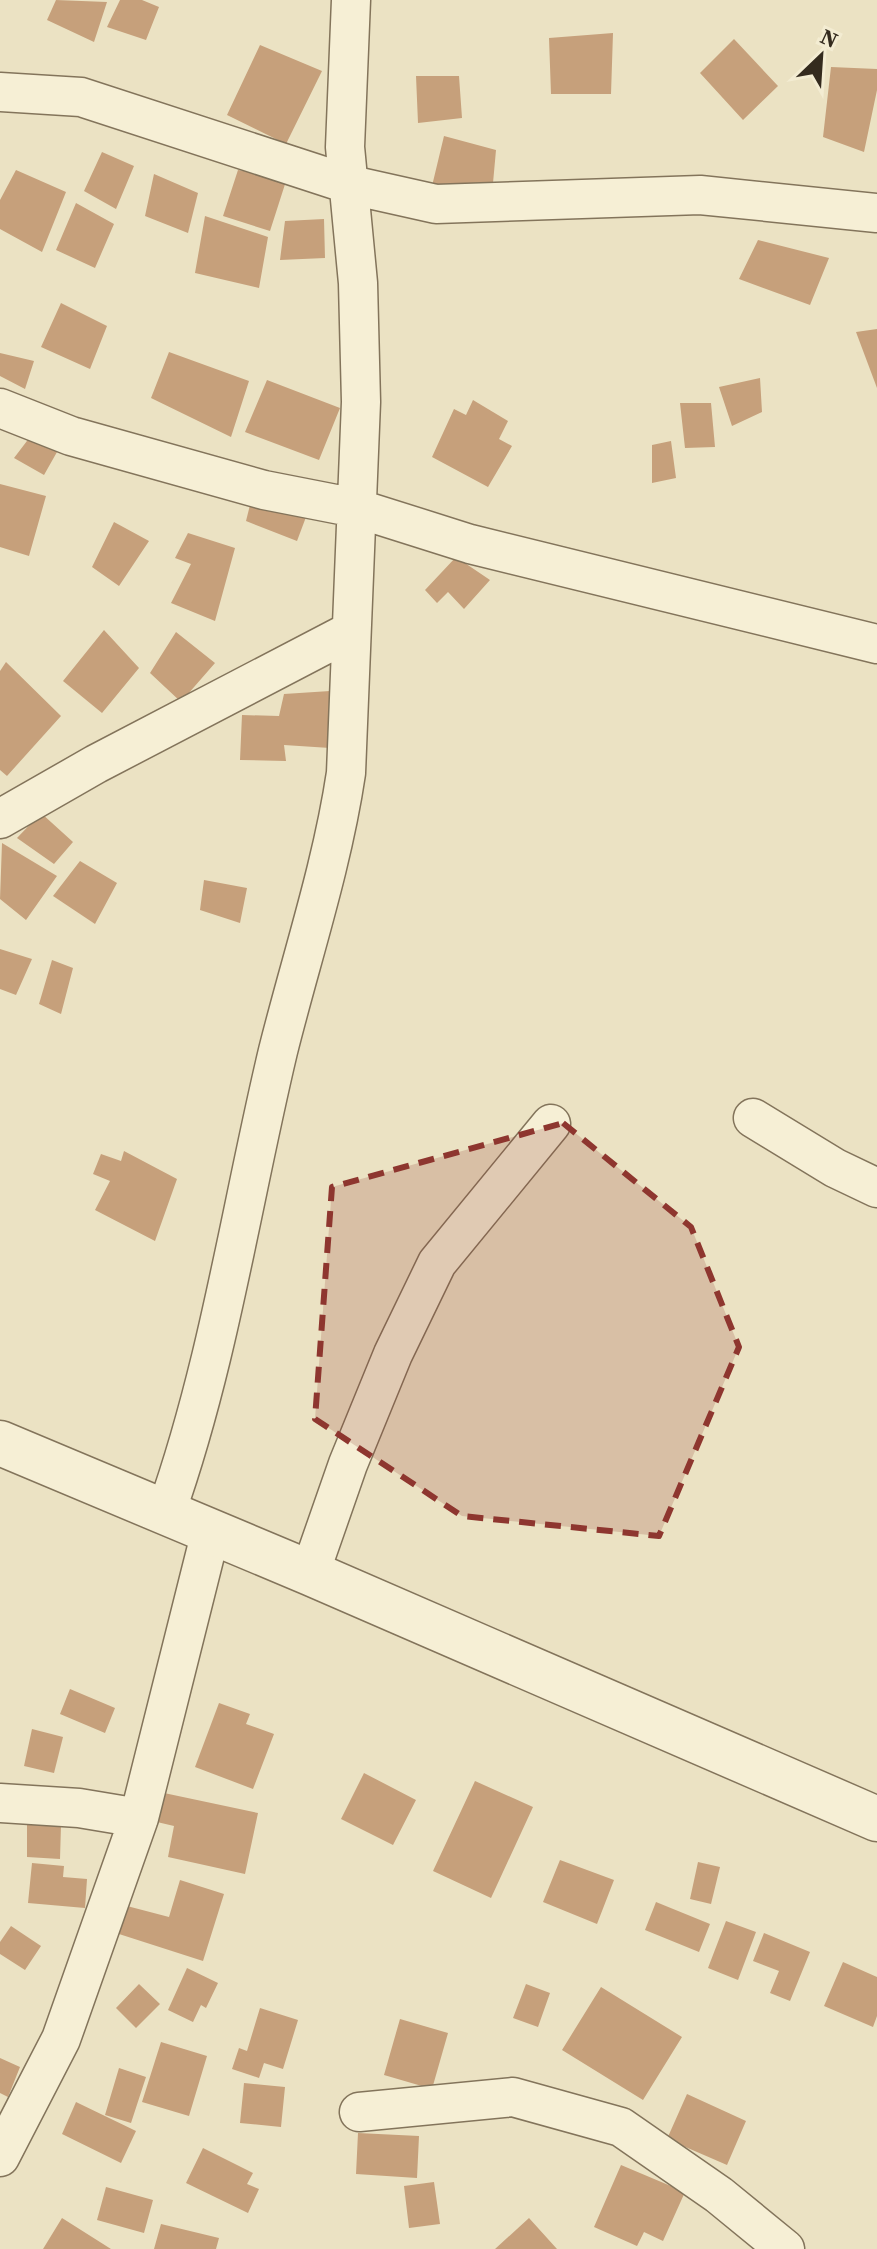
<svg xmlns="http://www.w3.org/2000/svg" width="877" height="2249" viewBox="0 0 877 2249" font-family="'Source Serif 4',serif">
<rect width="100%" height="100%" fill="#ebe2c3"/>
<path fill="#c6a07b" d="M 56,0 L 107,2 L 94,42 L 47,20 Z
M 120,0 L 142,0 L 159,7 L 146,40 L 107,27 Z
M 613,33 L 611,94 L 551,94 L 549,38 Z
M 734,39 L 778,86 L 743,120 L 700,73 Z
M 260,45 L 322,71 L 286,144 L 227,115 Z
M 831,67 L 877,69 L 877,90 L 864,152 L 823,137 Z
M 416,76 L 459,76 L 462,118 L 418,123 Z
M 444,136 L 496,150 L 492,194 L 432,186 Z
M 102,152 L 134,166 L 116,209 L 84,191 Z
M 16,170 L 66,192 L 42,252 L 0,229 L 0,200 Z
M 238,170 L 287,178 L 270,231 L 223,216 Z
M 154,174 L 198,193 L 188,233 L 145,216 Z
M 76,203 L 114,224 L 95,268 L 56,250 Z
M 205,216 L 268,237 L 259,288 L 195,273 Z
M 324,219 L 325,258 L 280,260 L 285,221 Z
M 758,240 L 829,258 L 810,305 L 739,279 Z
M 61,303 L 107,326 L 90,369 L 41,347 Z
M 877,329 L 877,388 L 856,332 Z
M 169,352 L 249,381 L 231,437 L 151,398 Z
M 0,353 L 34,361 L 25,389 L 0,376 Z
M 760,378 L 762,412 L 732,426 L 719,387 Z
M 267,380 L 340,408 L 319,460 L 245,432 Z
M 473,400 L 508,421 L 499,439 L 512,446 L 488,487 L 432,457 L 454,409 L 466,415 Z
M 680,403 L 711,403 L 715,447 L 685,448 Z
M 30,437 L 57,452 L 44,475 L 14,458 Z
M 671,441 L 676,478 L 652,483 L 652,445 Z
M 0,484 L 46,496 L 29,556 L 0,547 Z
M 252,497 L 306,517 L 297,541 L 246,521 Z
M 114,522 L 149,541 L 119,586 L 92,567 Z
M 188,533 L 235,548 L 215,621 L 171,603 L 191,564 L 175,558 Z
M 456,557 L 490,580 L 464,609 L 448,592 L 437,603 L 425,590 Z
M 104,630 L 139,668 L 102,713 L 63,681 Z
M 176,632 L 215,663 L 181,702 L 150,673 Z
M 6,662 L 61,716 L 7,776 L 0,770 L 0,671 Z
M 330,691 L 330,748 L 284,745 L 286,761 L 240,760 L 242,715 L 279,716 L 284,694 Z
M 41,813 L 73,842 L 54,864 L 17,838 Z
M 2,843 L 57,876 L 26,920 L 0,899 Z
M 80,861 L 117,883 L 95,924 L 53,896 Z
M 204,880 L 247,888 L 240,923 L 200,910 Z
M 0,949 L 32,959 L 16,995 L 0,989 Z
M 52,960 L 73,968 L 61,1014 L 39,1004 Z
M 124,1151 L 177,1179 L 155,1241 L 95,1210 L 110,1181 L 93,1174 L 101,1154 L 121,1161 Z
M 70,1689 L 115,1708 L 105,1733 L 60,1714 Z
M 219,1703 L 250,1714 L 246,1724 L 274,1734 L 253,1789 L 195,1767 Z
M 32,1729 L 63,1737 L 54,1773 L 24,1766 Z
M 364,1773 L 416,1800 L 393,1845 L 341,1819 Z
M 475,1781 L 533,1807 L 491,1898 L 433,1871 Z
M 164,1793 L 258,1813 L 245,1874 L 168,1857 L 174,1826 L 157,1822 Z
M 27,1824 L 61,1825 L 60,1859 L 27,1857 Z
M 560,1860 L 614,1880 L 597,1924 L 543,1902 Z
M 698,1862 L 720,1867 L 711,1904 L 690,1899 Z
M 32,1863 L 64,1866 L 63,1877 L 87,1879 L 85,1908 L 28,1903 Z
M 180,1880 L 224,1894 L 203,1961 L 119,1934 L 127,1906 L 169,1917 Z
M 656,1902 L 710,1924 L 699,1952 L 645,1930 Z
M 726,1921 L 756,1932 L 738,1980 L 708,1968 Z
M 11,1926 L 41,1946 L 25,1970 L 0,1954 L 0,1942 Z
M 764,1933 L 810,1952 L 790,2001 L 770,1993 L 779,1971 L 753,1961 Z
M 843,1962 L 877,1977 L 877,2016 L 873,2027 L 824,2006 Z
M 187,1968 L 218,1983 L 206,2008 L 201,2005 L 193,2022 L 168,2010 Z
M 139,1984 L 160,2004 L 136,2028 L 116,2008 Z
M 526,1984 L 550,1993 L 538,2027 L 513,2018 Z
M 601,1987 L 682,2037 L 643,2100 L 562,2050 Z
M 260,2008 L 298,2020 L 283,2069 L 264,2063 L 259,2078 L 232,2069 L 239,2048 L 247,2051 Z
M 400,2019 L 448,2033 L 432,2089 L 384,2075 Z
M 161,2042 L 207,2056 L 189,2116 L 142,2102 Z
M 0,2058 L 20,2067 L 8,2097 L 0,2093 Z
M 119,2068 L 146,2077 L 131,2123 L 105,2115 Z
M 244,2083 L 285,2087 L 281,2127 L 240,2123 Z
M 687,2094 L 746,2121 L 727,2165 L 667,2139 Z
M 76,2102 L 136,2131 L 121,2163 L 62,2134 Z
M 358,2133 L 419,2136 L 417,2178 L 356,2174 Z
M 203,2148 L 253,2173 L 247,2184 L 259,2189 L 248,2213 L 186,2183 Z
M 621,2165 L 685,2192 L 663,2241 L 644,2232 L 637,2246 L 594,2227 Z
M 434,2182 L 440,2224 L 409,2228 L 404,2186 Z
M 106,2187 L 153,2200 L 144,2233 L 97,2220 Z
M 62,2218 L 111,2249 L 43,2249 Z
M 529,2218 L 557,2249 L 495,2249 Z
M 161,2224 L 219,2238 L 216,2249 L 154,2249 Z"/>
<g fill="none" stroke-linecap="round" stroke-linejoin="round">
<defs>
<path id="minor" d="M 0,92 L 81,97 L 351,185 L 436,204 L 700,195 L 877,213
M 0,408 L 71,436 L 264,490 L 356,508 L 470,544 L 877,644
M 0,819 L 96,764 L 351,631
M 753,1118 L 835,1168 L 877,1188
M 166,1512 C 219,1362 241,1206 278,1051 C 301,959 332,867 346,773 L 361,402 L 358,283 L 345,147 L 351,0
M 310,1573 L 348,1464 L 393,1354 L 437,1263 L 551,1124
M 0,1803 L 79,1808 L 139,1818
M 359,2112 L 513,2097 L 621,2127 L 719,2195 L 785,2249
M 0,2157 L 61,2039 L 139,1818 L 211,1531"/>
<path id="tertiary" d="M 0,1443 L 310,1573 L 877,1819"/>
</defs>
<use href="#minor" stroke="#83745b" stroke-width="41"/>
<use href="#tertiary" stroke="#83745b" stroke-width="47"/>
<use href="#minor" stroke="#f6efd5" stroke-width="38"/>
<use href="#tertiary" stroke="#f6efd5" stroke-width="44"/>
</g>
<path fill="#8e362f" fill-opacity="0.2" stroke="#8e362f" stroke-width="6" stroke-dasharray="16 10" stroke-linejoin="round" d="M 563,1123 L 691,1227 L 739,1347 L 659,1536 L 462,1516 L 315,1419 L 332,1187 Z"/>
<g transform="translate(821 56) rotate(25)" stroke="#f3ecd2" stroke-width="6" paint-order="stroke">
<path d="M0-6L14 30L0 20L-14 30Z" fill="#342b1e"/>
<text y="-12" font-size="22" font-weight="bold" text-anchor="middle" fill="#342b1e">N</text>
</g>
</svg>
